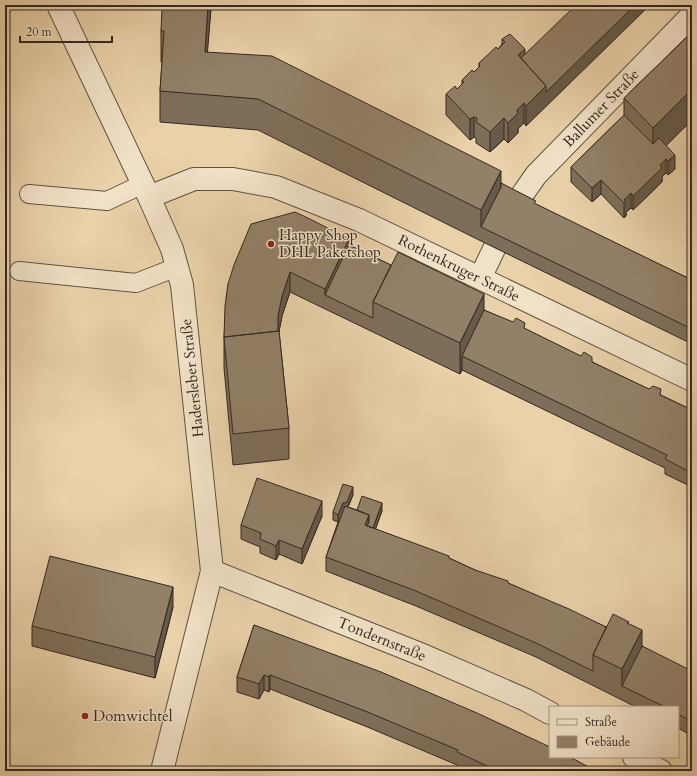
<svg xmlns="http://www.w3.org/2000/svg" width="697" height="776" viewBox="0 0 697 776" font-family="Cardo,serif">
<rect width="100%" height="100%" fill="#e9d1a9"/>
<filter id="stains"><feTurbulence type="fractalNoise" baseFrequency=".005" numOctaves="4"/><feColorMatrix values="0 0 0 0 .2 0 0 0 0 .09 0 0 0 0 .02 0 0 0 .5 -.17"/></filter>
<radialGradient id="worn" r=".72"><stop offset=".6" stop-color="#630" stop-opacity="0"/><stop offset="1" stop-color="#630" stop-opacity=".3"/></radialGradient>
<g fill="none" stroke-linecap="round" stroke-linejoin="round">
<defs>
<path id="lane" d="M 29,194 L 107,201 L 143,184
M 19,271 L 136,283 L 177,267"/>
<path id="street" d="M 58,5 L 149,197 L 172,249 L 182,285 L 212,571 L 162,771
M 149,197 L 194,179 L 233,179 L 276,187 L 359,220 L 692,380
M 515,205 L 536,175 L 692,15
M 480,278 L 495,247
M 212,571 L 425,656 L 526,700 L 550,713
M 634,757 L 661,771"/>
</defs>
<use href="#lane" stroke="#605243" stroke-width="20"/>
<use href="#street" stroke="#605243" stroke-width="24"/>
<use href="#lane" stroke="#f1e1c7" stroke-width="18"/>
<use href="#street" stroke="#f1e1c7" stroke-width="22"/>
</g>
<path fill="#7e6e59" stroke="#332821" d="M 166,8 L 211,8 L 207,52 L 501,183 L 536,205 L 692,280 L 692,344 L 481,241 L 258,130 L 160,122 L 160,91 L 162,62 L 161,62 L 161,31 Z
M 692,32 L 692,120 L 666,146 L 675,169 L 668,175 L 666,173 L 662,177 L 662,182 L 633,210 L 631,208 L 626,212 L 626,216 L 624,218 L 601,194 L 592,202 L 571,182 L 571,167 L 624,115 L 624,98 Z
M 502,39 L 525,55 L 546,106 L 526,126 L 524,123 L 518,129 L 518,133 L 508,143 L 504,139 L 490,152 L 476,143 L 476,138 L 474,137 L 470,140 L 446,115 L 446,94 L 457,89 L 462,84 L 462,80 L 474,72 L 479,67 L 479,63 L 498,49 L 502,44 Z
M 349,245 L 484,310 L 525,329 L 592,362 L 692,410 L 692,487 L 665,474 L 665,468 L 462,370 L 460,374 L 290,292 L 282,316 L 279,331 L 289,428 L 289,459 L 233,465 L 224,368 L 224,337 L 228,284 Z
M 353,495 L 348,507 L 357,510 L 382,511 L 375,529 L 449,558 L 475,570 L 508,583 L 606,627 L 629,624 L 642,646 L 692,674 L 692,736 L 678,728 L 678,707 L 636,707 L 536,657 L 416,606 L 326,571 L 326,557 L 338,522 L 333,520 L 333,512 Z
M 322,516 L 302,564 L 279,554 L 276,560 L 260,553 L 260,547 L 241,539 L 241,525 Z
M 173,607 L 155,678 L 32,646 L 32,626 Z
M 254,625 L 596,771 L 467,771 L 457,767 L 457,765 L 365,726 L 270,689 L 269,692 L 264,690 L 259,699 L 237,692 L 237,677 Z"/>
<path fill="#665a49" stroke="#332821" d="M 208,5 L 218,5 L 211,8 L 205,83 L 205,52 Z
M 635,5 L 650,5 L 526,126 L 526,106 L 546,86 Z
M 525,49 L 525,69 L 518,55 Z
M 692,89 L 692,120 L 653,159 L 653,128 Z
M 524,103 L 524,123 L 518,129 L 518,133 L 508,143 L 508,123 L 517,110 Z
M 474,117 L 474,137 L 470,140 L 470,119 Z
M 504,118 L 504,139 L 490,152 L 490,132 Z
M 675,155 L 675,169 L 668,175 L 668,161 Z
M 666,159 L 666,173 L 662,177 L 662,182 L 633,210 L 633,196 L 660,165 Z
M 501,171 L 501,202 L 481,227 L 481,210 Z
M 601,180 L 601,194 L 592,202 L 592,188 Z
M 631,193 L 631,208 L 626,212 L 626,216 L 624,218 L 624,200 Z
M 349,239 L 349,259 L 325,295 L 325,289 Z
M 290,272 L 290,292 L 282,316 L 278,337 L 278,316 L 282,296 Z
M 484,294 L 484,325 L 462,356 L 462,370 L 460,374 L 460,343 Z
M 353,487 L 353,495 L 347,509 L 338,522 L 338,515 L 343,503 Z
M 322,501 L 322,516 L 302,564 L 302,549 Z
M 382,503 L 382,511 L 371,542 L 371,534 Z
M 369,515 L 369,529 L 365,525 Z
M 279,540 L 279,554 L 276,560 L 276,546 Z
M 173,587 L 173,607 L 155,678 L 155,657 Z
M 642,630 L 642,661 L 622,686 L 622,669 Z
M 264,675 L 264,690 L 259,699 L 259,684 Z
M 270,675 L 270,689 L 269,692 L 269,677 Z"/>
<path fill="#928068" stroke="#332821" d="M 166,5 L 208,5 L 205,52 L 272,56 L 501,171 L 481,210 L 258,99 L 160,91 L 164,31 L 161,31 L 162,8 L 166,8 Z
M 576,5 L 635,5 L 546,92 L 546,86 L 521,58 Z
M 692,32 L 692,89 L 653,128 L 624,98 Z
M 510,34 L 525,49 L 518,55 L 546,86 L 526,106 L 524,103 L 517,110 L 518,113 L 508,123 L 504,118 L 490,132 L 476,122 L 477,118 L 474,117 L 470,119 L 446,94 L 455,86 L 457,89 L 464,82 L 462,80 L 472,70 L 474,72 L 480,66 L 479,63 L 496,47 L 498,49 L 505,42 L 502,39 Z
M 624,115 L 653,144 L 659,138 L 675,155 L 668,161 L 666,159 L 660,165 L 662,168 L 633,196 L 631,193 L 624,200 L 626,201 L 624,203 L 601,180 L 592,188 L 571,167 Z
M 501,183 L 536,201 L 534,203 L 692,280 L 692,329 L 481,227 L 501,187 Z
M 295,212 L 310,219 L 349,239 L 325,289 L 290,272 L 282,296 L 278,316 L 278,331 L 224,337 L 225,306 L 228,284 L 234,265 L 251,224 Z
M 349,245 L 391,265 L 373,302 L 373,318 L 325,295 Z
M 398,252 L 484,294 L 460,343 L 373,302 Z
M 484,310 L 513,322 L 516,318 L 525,323 L 524,328 L 581,356 L 584,352 L 592,357 L 592,362 L 649,389 L 653,386 L 661,389 L 660,395 L 692,410 L 692,473 L 665,459 L 667,455 L 462,356 Z
M 279,331 L 289,428 L 233,434 L 224,337 Z
M 257,478 L 322,501 L 302,549 L 279,540 L 276,546 L 260,539 L 261,533 L 241,525 Z
M 343,484 L 353,487 L 347,502 L 343,503 L 338,515 L 333,512 Z
M 362,496 L 382,503 L 373,528 L 367,526 L 369,522 L 369,515 L 357,510 Z
M 345,506 L 369,515 L 365,525 L 449,556 L 449,558 L 475,570 L 508,581 L 508,583 L 569,609 L 606,627 L 593,655 L 593,671 L 536,643 L 416,591 L 326,557 Z
M 50,556 L 173,587 L 155,657 L 32,626 Z
M 613,614 L 629,622 L 627,623 L 642,630 L 622,669 L 593,655 Z
M 254,625 L 381,672 L 477,713 L 550,747 L 550,757 L 570,757 L 596,771 L 498,771 L 457,752 L 458,750 L 365,711 L 270,675 L 269,677 L 264,675 L 259,684 L 237,677 Z
M 642,646 L 688,669 L 687,671 L 692,674 L 692,722 L 678,714 L 678,707 L 665,707 L 622,686 Z"/>
<g fill="#8f2418" stroke="#f1e1c7" stroke-width="1.5">
<circle cx="271" cy="244" r="4"/>
<circle cx="85" cy="716" r="4"/>
</g>
<g text-anchor="middle" dominant-baseline="central" stroke-width="3" stroke-linejoin="round" paint-order="stroke">
<g font-size="15" fill="#332821" stroke="#f1e1c7">
<text transform="translate(601 108) rotate(-46)">Ballumer Straße</text>
<text transform="translate(459 268) rotate(26)">Rothenkruger Straße</text>
<text transform="translate(192 378) rotate(-96)">Hadersleber Straße</text>
<text transform="translate(382 639) rotate(22)">Tondernstraße</text>
</g>
<g font-size="15" fill="#332821" stroke="#f1e1c7" text-anchor="start">
<text x="279" y="235">Happy Shop<tspan x="279" dy="17">DHL Paketshop</tspan></text>
<text x="93" y="716">Domwichtel</text>
</g>
</g>
<rect width="697" height="776" fill="none" stroke="#e9d1a9" stroke-width="20"/>
<rect x="6" y="6" width="685" height="764" fill="none" stroke="#332821" stroke-width="2"/>
<rect x="10" y="10" width="677" height="756" fill="none" stroke="#332821"/>
<rect x="549" y="706" width="130" height="52" fill="#f1e1c7" stroke="#a59785"/>
<rect x="557" y="719" width="20" height="6" fill="#f1e1c7" stroke="#a59785"/>
<text x="585" y="726" font-size="12" fill="#332821">Straße</text>
<rect x="557" y="736" width="20" height="12" fill="#928068" stroke="#a59785"/>
<text x="585" y="746" font-size="12" fill="#332821">Gebäude</text>
<path d="M20 36v6h92v-6" fill="none" stroke="#332821" stroke-width="2"/>
<text x="26" y="36" font-size="12" fill="#332821" stroke="#f1e1c7" stroke-width="3" paint-order="stroke">20 m</text>
<rect width="100%" height="100%" filter="url(#stains)"/>
<rect width="100%" height="100%" fill="url(#worn)"/>
</svg>
